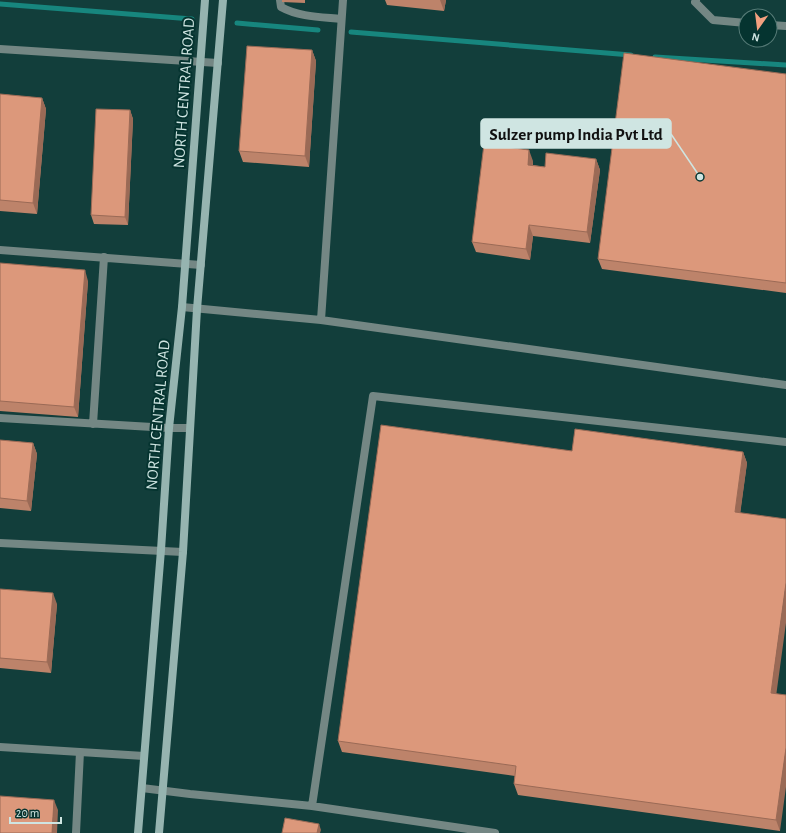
<svg xmlns="http://www.w3.org/2000/svg" width="786" height="833" viewBox="0 0 786 833" font-family="'Alegreya Sans',sans-serif">
<rect width="100%" height="100%" fill="#123e3b"/>
<g fill="none" stroke-linecap="round" stroke-linejoin="round">
<path stroke="#17867e" stroke-width="5" d="M 0,4 L 192,19
M 237,23 L 318,30
M 351,32 L 631,55
M 655,57 L 786,65"/>
<path stroke="#748784" stroke-width="8" d="M 280,0 L 281,7 C 299,17 321,17 341,19
M 696,0 L 695,2 L 713,20 L 746,23
M 770,25 L 786,26
M 0,250 L 201,265
M 0,418 L 169,428 L 190,428
M 93,424 L 104,257
M 0,747 L 144,756
M 142,788 L 190,794 L 312,806 L 495,833
M 312,806 L 373,396 L 786,442
M 76,833 L 80,752"/>
<path stroke="#748784" stroke-width="8" d="M 0,49 L 218,63
M 182,307 L 321,320 L 786,385
M 321,320 L 343,0
M 0,543 L 183,552"/>
<path stroke="#96b4b0" stroke-width="8" d="M 138,833 L 161,550 L 169,428 L 182,307 L 205,0
M 159,833 L 183,552 L 197,309 L 223,0"/>
</g>
<path fill="#bd836a" d="M 282,0 L 305,0 L 305,3 L 282,2 Z
M 385,0 L 446,0 L 444,11 L 387,5 Z
M 312,50 L 316,61 L 309,167 L 243,162 L 239,151 Z
M 786,74 L 786,293 L 602,269 L 598,259 Z
M 0,94 L 42,98 L 46,109 L 37,214 L 0,211 Z
M 130,110 L 133,119 L 128,225 L 94,224 L 91,215 Z
M 596,159 L 600,170 L 590,243 L 533,236 L 530,260 L 476,252 L 472,242 L 533,161 L 533,165 L 545,167 Z
M 0,263 L 88,281 L 78,417 L 0,411 Z
M 0,440 L 33,443 L 37,454 L 31,511 L 0,508 Z
M 572,451 L 743,452 L 747,463 L 740,513 L 776,694 L 780,831 L 518,795 L 514,784 L 515,776 L 342,752 L 338,741 Z
M 0,589 L 57,604 L 51,673 L 0,668 Z"/>
<path fill="#9a6a56" d="M 440,0 L 446,0 L 444,11 Z
M 312,50 L 316,61 L 309,167 L 305,156 Z
M 42,98 L 46,109 L 37,214 L 33,203 Z
M 130,110 L 133,119 L 128,225 L 125,217 Z
M 529,150 L 533,161 L 532,176 L 528,165 Z
M 596,159 L 600,170 L 590,243 L 587,232 Z
M 529,225 L 533,236 L 530,260 L 526,249 Z
M 85,270 L 88,281 L 78,417 L 74,407 Z
M 33,443 L 37,454 L 31,511 L 27,501 Z
M 743,452 L 747,463 L 739,523 L 735,512 Z
M 786,583 L 786,623 L 775,704 L 771,693 Z
M 53,593 L 57,604 L 51,673 L 47,662 Z
M 786,748 L 786,787 L 780,831 L 776,820 Z
M 54,800 L 58,810 L 57,833 L 52,833 Z
M 319,824 L 321,830 L 320,833 L 317,833 Z"/>
<path fill="#dc987b" stroke="#9a6a56" d="M 247,46 L 312,50 L 305,156 L 239,151 Z
M 624,53 L 786,74 L 786,283 L 598,259 Z
M 0,94 L 42,98 L 33,203 L 0,200 Z
M 96,109 L 130,110 L 125,217 L 91,215 Z
M 484,144 L 529,150 L 528,165 L 545,167 L 546,153 L 596,159 L 587,232 L 529,225 L 526,249 L 472,242 Z
M 0,263 L 85,270 L 74,407 L 0,401 Z
M 381,425 L 572,451 L 575,429 L 743,452 L 735,512 L 786,519 L 786,583 L 771,693 L 786,695 L 786,748 L 776,820 L 514,784 L 516,766 L 338,741 Z
M 0,440 L 33,443 L 27,501 L 0,498 Z
M 0,589 L 53,593 L 47,662 L 0,658 Z
M 0,796 L 54,800 L 52,833 L 0,833 Z
M 285,818 L 319,824 L 317,833 L 282,833 Z"/>
<g text-anchor="middle" dominant-baseline="central" stroke-width="4" stroke-linejoin="round" paint-order="stroke">
<g font-size="16" fill="#cfe5e2" stroke="#053430">
<text transform="translate(184 93) rotate(-86)">NORTH CENTRAL ROAD</text>
<text transform="translate(158 415) rotate(-85)">NORTH CENTRAL ROAD</text>
</g>
</g>
<path fill="none" stroke="#cfe5e2" stroke-width="1.5" d="M700 177L671 134"/>
<circle fill="#cfe5e2" stroke="#053430" stroke-width="1.5" cx="700" cy="177" r="4"/>
<rect fill="#cfe5e2" stroke="#cfe5e2" stroke-width="1.5" x="481" y="119" width="190" height="29" rx="4"/>
<g font-size="17" text-anchor="middle" font-weight="bold" fill="#111">
<text x="576" y="140">Sulzer pump India Pvt Ltd</text>
</g>
<g transform="translate(758 28) rotate(194)"><circle r="19" fill="#053430" stroke="#567b77"/>
<path d="M0-3L7 15L0 10L-7 15Z" fill="#f2a07f"/>
<text y="-6" font-size="11" font-weight="bold" text-anchor="middle" fill="#cfe5e2">N</text>
</g>
<path d="M10 817v6h51v-6" fill="none" stroke="#cfe5e2" stroke-width="2"/>
<text x="16" y="817" font-size="12" fill="#cfe5e2" stroke="#053430" stroke-width="3" paint-order="stroke">20 m</text>
</svg>
